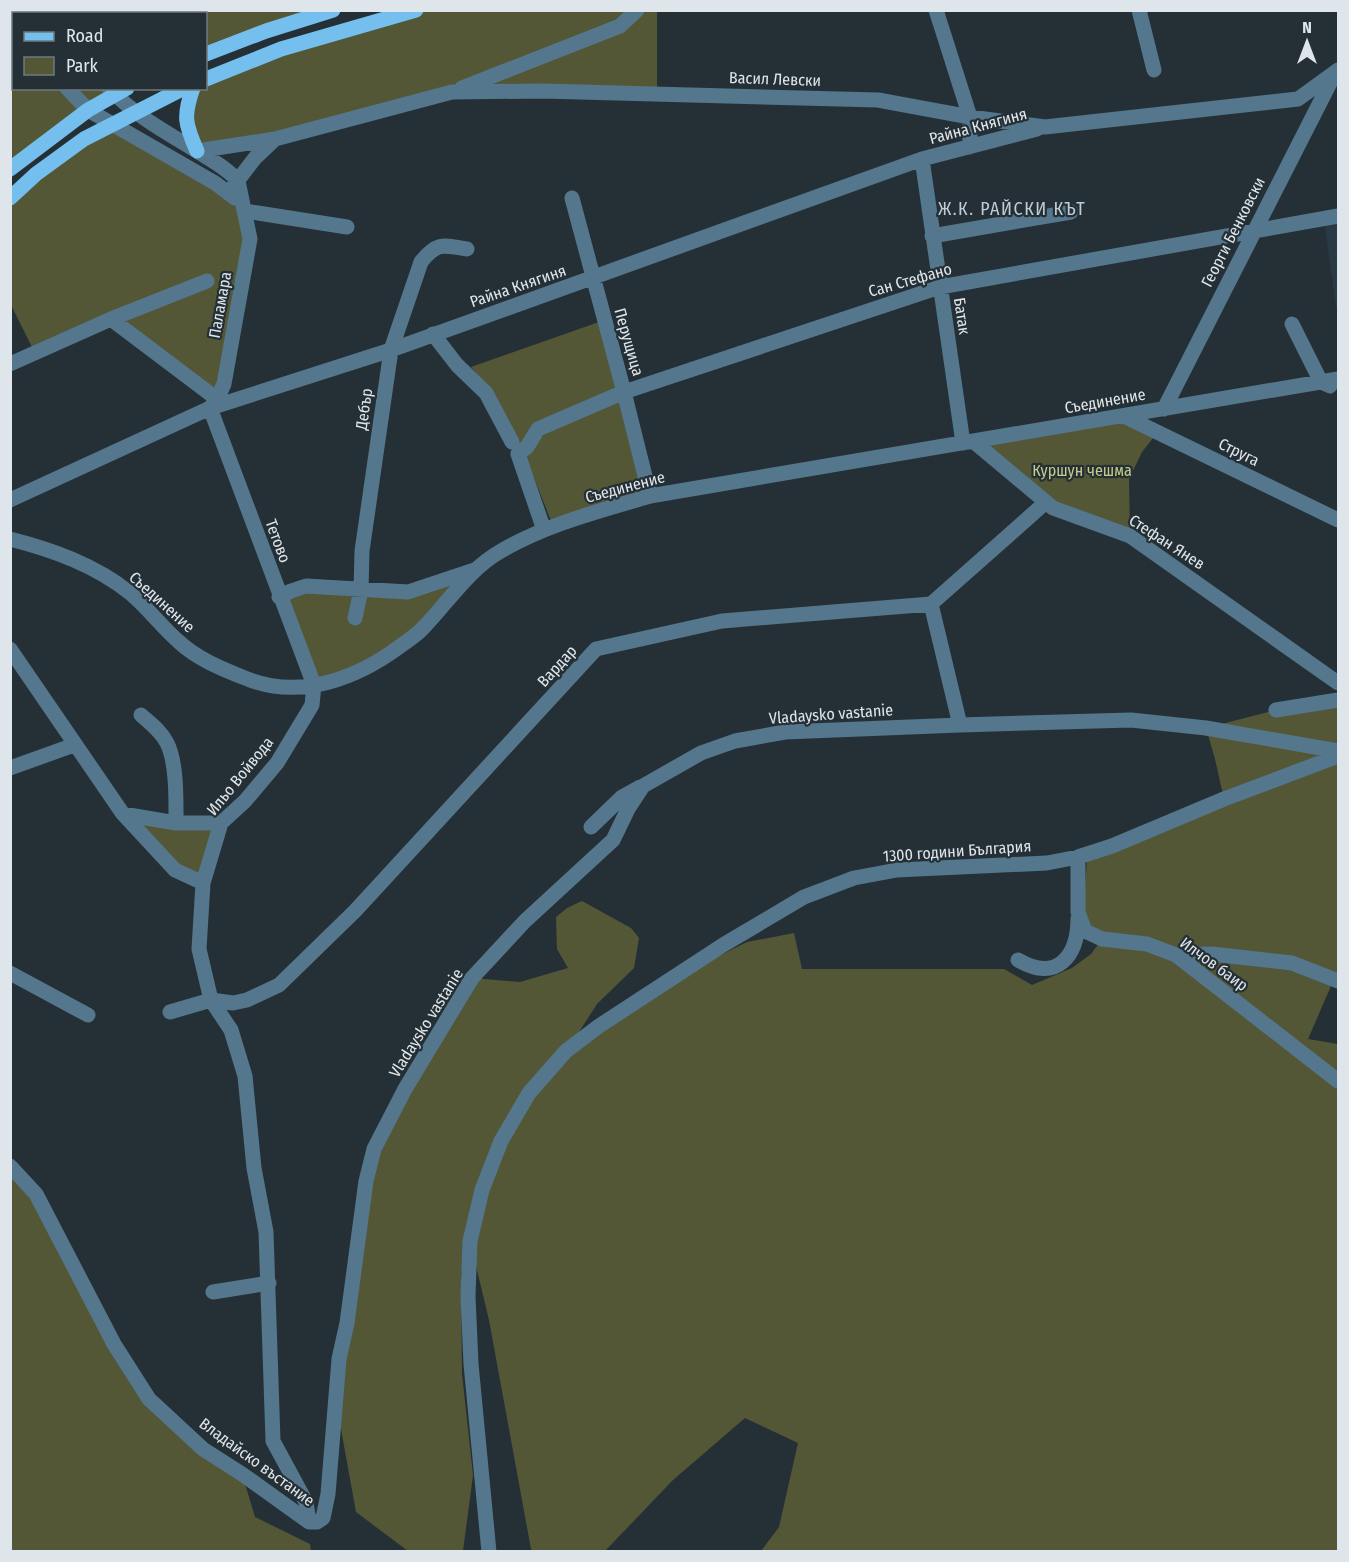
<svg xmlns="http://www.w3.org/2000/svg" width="1349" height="1562" viewBox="0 0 1349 1562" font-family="'Fira Sans Condensed',sans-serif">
<rect width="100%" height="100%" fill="#253036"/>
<path fill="#293a44" d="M 1338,216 L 1338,307 L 1336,307 L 1324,219 Z"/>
<path fill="#545736" d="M 10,11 L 333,11 L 206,54 L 206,14 L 14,14 L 14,88 L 127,89 L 11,169 Z
M 416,11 L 657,11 L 657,94 L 452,92 L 197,151 L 188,132 L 193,89 L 206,88 L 206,79 Z
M 111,124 L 244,205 L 250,239 L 217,399 L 111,319 L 35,353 L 11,305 L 11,198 Z
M 599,322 L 644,493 L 553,526 L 525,455 L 496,396 L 471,367 Z
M 1124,416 L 1157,433 L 1142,452 L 1129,479 L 1130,536 L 1075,517 L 973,441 Z
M 474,570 L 378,662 L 314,685 L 279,597 L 291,591 L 408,592 Z
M 1338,700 L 1338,981 L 1334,979 L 1308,1039 L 1338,1044 L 1338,1551 L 761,1551 L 779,1527 L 798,1443 L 745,1418 L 673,1480 L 605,1551 L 533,1551 L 531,1549 L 489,1320 L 470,1241 L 472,1231 L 461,1274 L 462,1374 L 473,1475 L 463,1551 L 408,1551 L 356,1512 L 335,1396 L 374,1149 L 472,978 L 520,982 L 568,968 L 557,949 L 556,917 L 567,908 L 582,901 L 631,928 L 639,938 L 634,968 L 597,1004 L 568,1049 L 719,956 L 747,942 L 794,933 L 802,969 L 1004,969 L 1032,985 L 1072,968 L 1091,954 L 1105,935 L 1087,926 L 1083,908 L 1087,861 L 1224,799 L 1215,759 L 1206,728 L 1276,710 Z
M 123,814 L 221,823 L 203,883 L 175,870 Z
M 10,1166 L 36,1194 L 149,1399 L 242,1474 L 255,1517 L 310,1544 L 311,1551 L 11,1551 Z"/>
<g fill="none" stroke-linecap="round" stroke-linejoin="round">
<path stroke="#54778d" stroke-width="15" d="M 38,10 L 40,14
M 936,10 L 970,117 L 970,147
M 1139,10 L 1154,70
M 10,26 L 14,31
M 67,88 L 88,110 L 215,183 L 235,198
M 109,88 C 136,117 168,133 200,153 C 213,161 228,169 238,181 L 250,239 L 224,384 L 217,399 L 210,408
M 462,88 L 620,26 L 637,10
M 197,151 L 275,139
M 922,159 L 963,443
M 228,193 L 255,158 L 275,139 L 452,92 L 543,91 L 878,100 L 970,117 L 1045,127 L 1298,99 L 1338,70
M 572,198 L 624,392 L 650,496
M 245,211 L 347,227
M 932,236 L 1071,212
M 111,319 L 217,399
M 1292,324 L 1321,382 L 1330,386
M 433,334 L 457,365 L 486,393 L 512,442
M 10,364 L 111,319 L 207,281
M 210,408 L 314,685 L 312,705 L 277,763 L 245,801 L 221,823 L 203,883 L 199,949 L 211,1000 L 231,1030 L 245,1076 L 254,1168 L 266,1232 L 273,1441 L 306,1502 L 309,1522
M 1164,409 L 1334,75
M 1124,416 L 1338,520
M 973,441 L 1053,508 L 1130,536 L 1338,683
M 10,500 L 210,408 L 391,350 L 922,159 L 1037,129
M 544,530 L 518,454 L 527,447 L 538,429 L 624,392 L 940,287 L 1338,216
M 10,539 C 53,550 95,565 130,593 C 147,607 161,626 178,641 C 198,660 225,670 250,680 C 302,699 357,678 399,647 C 407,641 417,635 424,627 C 449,601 469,569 501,551 C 547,524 600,511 650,496 L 1338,379
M 279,597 L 291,591 L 306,586 L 408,592 L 474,570
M 931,604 L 960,725
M 355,618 L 361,590 L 362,551 L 391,350 L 421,262 C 437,242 443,245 467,249
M 10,649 L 123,814 L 175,870 L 203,883
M 1276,710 L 1338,700
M 141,715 C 150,723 161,731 167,743 C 177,763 176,800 176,823
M 10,768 L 74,745
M 123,814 L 176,823 L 221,823
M 591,827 L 622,797 L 640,787
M 1078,857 L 1078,912 L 1085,931 L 1102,939 L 1147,944 L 1176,955 L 1338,1081
M 1176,955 L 1212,954 L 1292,963 L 1338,981
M 1018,960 C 1057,983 1078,956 1078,918
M 10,973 L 88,1015
M 170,1012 L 211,1000 L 233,1003 L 247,1000 L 279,985 L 355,911 L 596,649 L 722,621 L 931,604 L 1045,503
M 10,1166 L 36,1194 L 114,1344 L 149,1399 L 203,1449 L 242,1474 L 309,1522 L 317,1522 L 323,1518 L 328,1494 L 339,1359 L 347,1323 L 366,1181 L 374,1149 L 405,1089 L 472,978 L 525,921 L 613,840 L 628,809 L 643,786 L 701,753 L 735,741 L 785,732 L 960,725 L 1131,720 L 1206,728 L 1338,751
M 213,1292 L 269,1283
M 489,1552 L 471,1364 L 468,1296 L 470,1241 L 482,1190 L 501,1141 L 529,1093 L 566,1051 L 599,1026 L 723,945 L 804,897 L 854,878 L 897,870 L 1047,863 L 1078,857 L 1112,846 L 1224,799 L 1338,756"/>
<path stroke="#74bfee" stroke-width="15" d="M 206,54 L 266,31 L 333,10
M 206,79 L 281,49 L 416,10
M 193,88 C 183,116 185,124 197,151
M 10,169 L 88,110 L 127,88
M 10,198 L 36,174 L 84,139 L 184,88"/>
</g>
<g text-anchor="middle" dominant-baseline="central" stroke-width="4.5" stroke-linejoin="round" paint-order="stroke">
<g font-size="16" fill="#dfe6eb" stroke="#253036">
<text transform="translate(775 79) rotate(2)">Васил Левски</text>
<text transform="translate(978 126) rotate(-15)">Райна Княгиня</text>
<text transform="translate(1233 232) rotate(-63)">Георги Бенковски</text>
<text transform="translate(910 280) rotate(-16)">Сан Стефано</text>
<text transform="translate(518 286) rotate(-19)">Райна Княгиня</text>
<text transform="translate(220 305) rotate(-80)">Паламара</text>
<text transform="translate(962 316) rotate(81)">Батак</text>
<text transform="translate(629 342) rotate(74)">Перущица</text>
<text transform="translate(1105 401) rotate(-10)">Съединение</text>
<text transform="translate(364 409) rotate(-82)">Дебър</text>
<text transform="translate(1239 452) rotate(26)">Струга</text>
<text transform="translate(625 487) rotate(-15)">Съединение</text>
<text transform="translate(278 541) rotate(70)">Тетово</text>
<text transform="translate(1167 542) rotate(33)">Стефан Янев</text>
<text transform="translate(162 602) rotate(42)">Съединение</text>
<text transform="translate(557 666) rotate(-48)">Вардар</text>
<text transform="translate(831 714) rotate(-4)">Vladaysko vastanie</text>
<text transform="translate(240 776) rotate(-51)">Ильо Войвода</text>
<text transform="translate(957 851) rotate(-4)">1300 години България</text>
<text transform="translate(1214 964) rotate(36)">Илчов баир</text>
<text transform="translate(426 1023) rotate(-58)">Vladaysko vastanie</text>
<text transform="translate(257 1462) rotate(36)">Владайско въстание</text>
</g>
<g font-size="16" fill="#c5cc89" stroke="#253036">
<text x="1082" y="470">Куршун чешма</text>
</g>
<g font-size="18" letter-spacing="1.5" fill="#c0cdd6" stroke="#253036">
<text x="1012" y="209">Ж.К. РАЙСКИ КЪТ</text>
</g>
</g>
<rect width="1349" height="1562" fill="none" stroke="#dfe6eb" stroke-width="24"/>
<rect x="12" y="12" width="195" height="78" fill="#253036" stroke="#6f797e" stroke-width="1.5"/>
<rect x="24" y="32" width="30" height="9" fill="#74bfee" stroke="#6f797e" stroke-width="1.5"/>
<text x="66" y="42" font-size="18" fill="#dfe6eb">Road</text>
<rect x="24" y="57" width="30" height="18" fill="#545736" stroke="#6f797e" stroke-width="1.5"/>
<text x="66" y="72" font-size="18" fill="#dfe6eb">Park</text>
<g transform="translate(1307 42)" stroke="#253036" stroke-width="4.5" paint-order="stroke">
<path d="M0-4.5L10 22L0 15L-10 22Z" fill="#dfe6eb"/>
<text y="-9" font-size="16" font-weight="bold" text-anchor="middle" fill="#dfe6eb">N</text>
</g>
</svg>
